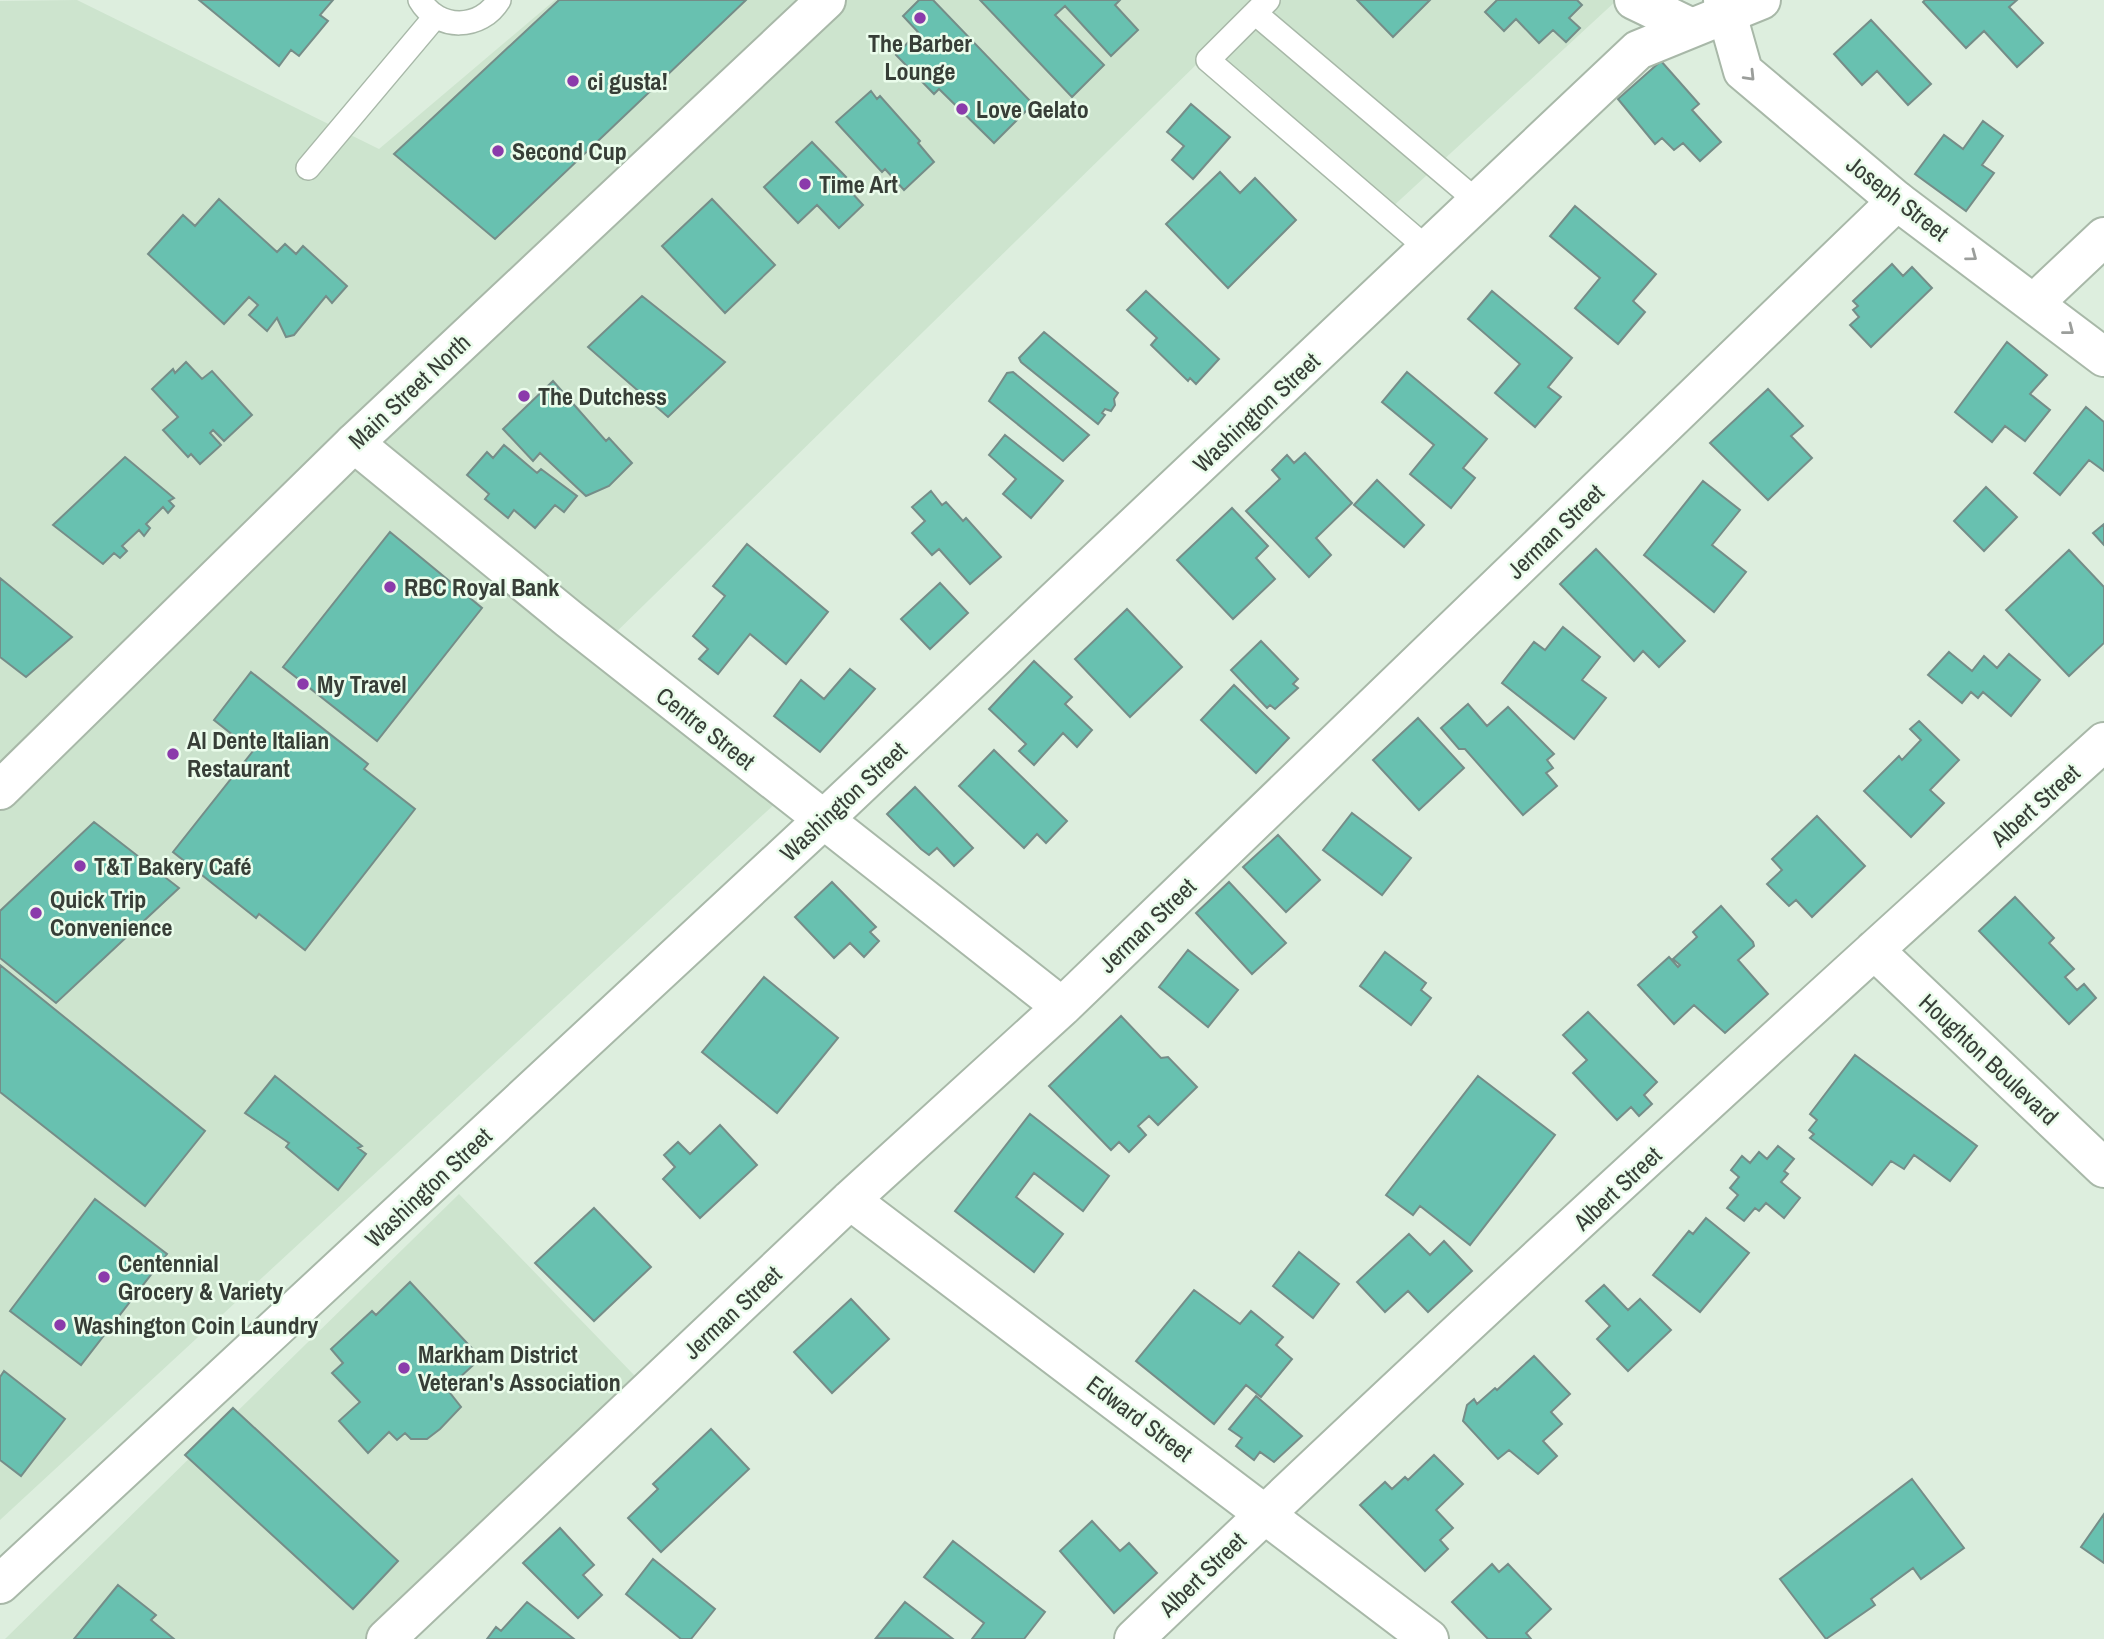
<svg xmlns="http://www.w3.org/2000/svg" width="2104" height="1639" viewBox="0 0 2104 1639" font-family="'Archivo Narrow',sans-serif">
<rect width="100%" height="100%" fill="#ddeede"/>
<path fill="#cde4ce" d="M 77,0 L 379,149 L 555,0 L 1617,0 L 1389,210 L 1201,60 L 603,645 L 779,800 L 0,1520 L 0,1 Z
M 459,1194 L 663,1405 L 414,1639 L 5,1639 Z"/>
<path fill="#68c1b0" stroke="#758d88" stroke-width="2" d="M 199,0 L 333,0 L 320,15 L 328,21 L 299,56 L 291,50 L 279,66 Z
M 559,0 L 746,0 L 495,239 L 394,154 Z
M 919,0 L 933,0 L 1033,104 L 994,143 L 939,89 L 934,94 L 896,55 L 918,32 L 903,16 Z
M 980,0 L 1120,0 L 1115,5 L 1138,30 L 1111,56 L 1065,6 L 1055,15 L 1104,65 L 1072,97 Z
M 1357,0 L 1430,0 L 1393,37 Z
M 1497,0 L 1577,0 L 1582,5 L 1569,18 L 1580,28 L 1566,42 L 1553,30 L 1539,43 L 1516,19 L 1504,31 L 1485,12 Z
M 1925,0 L 2017,0 L 2009,7 L 2043,43 L 2017,67 L 1984,31 L 1966,48 L 1923,2 Z
M 1871,20 L 1931,84 L 1908,105 L 1877,71 L 1862,85 L 1834,54 Z
M 1661,61 L 1699,104 L 1692,110 L 1721,142 L 1700,161 L 1683,143 L 1674,150 L 1662,138 L 1655,144 L 1618,99 Z
M 871,91 L 877,99 L 880,96 L 920,141 L 918,143 L 934,162 L 904,190 L 885,169 L 882,172 L 836,122 Z
M 1191,104 L 1230,137 L 1193,179 L 1172,160 L 1184,146 L 1167,132 Z
M 1983,121 L 2003,136 L 1982,165 L 1994,173 L 1966,211 L 1915,174 L 1944,135 L 1963,149 Z
M 812,142 L 846,177 L 841,181 L 863,205 L 839,228 L 817,205 L 798,223 L 764,187 Z
M 1220,172 L 1240,193 L 1255,178 L 1296,220 L 1228,288 L 1166,224 Z
M 219,199 L 277,252 L 285,244 L 296,254 L 303,246 L 347,286 L 332,303 L 326,296 L 294,335 L 286,337 L 277,318 L 267,331 L 249,315 L 258,305 L 249,297 L 224,324 L 148,254 L 183,215 L 195,226 Z
M 712,199 L 775,265 L 725,313 L 662,246 Z
M 1575,206 L 1656,274 L 1633,301 L 1645,312 L 1618,344 L 1575,308 L 1600,278 L 1550,236 Z
M 1892,264 L 1903,276 L 1912,267 L 1932,288 L 1871,347 L 1850,325 L 1859,317 L 1853,310 L 1858,306 L 1853,301 Z
M 1146,291 L 1219,359 L 1196,384 L 1190,378 L 1188,381 L 1151,345 L 1157,338 L 1127,310 Z
M 1492,291 L 1572,358 L 1548,387 L 1561,397 L 1535,427 L 1495,393 L 1520,364 L 1468,319 Z
M 642,296 L 725,362 L 668,417 L 588,347 Z
M 1044,332 L 1118,393 L 1114,399 L 1115,405 L 1111,411 L 1105,409 L 1102,413 L 1105,415 L 1098,424 L 1021,362 L 1019,358 Z
M 2007,342 L 2047,375 L 2030,394 L 2050,410 L 2025,441 L 2005,426 L 1992,442 L 1955,412 Z
M 186,362 L 202,379 L 212,371 L 252,415 L 224,441 L 213,430 L 210,433 L 221,445 L 200,464 L 191,454 L 188,457 L 163,430 L 178,417 L 152,389 L 173,369 L 175,373 Z
M 1013,372 L 1089,435 L 1063,461 L 989,401 L 1007,373 Z
M 1407,372 L 1487,439 L 1463,468 L 1475,478 L 1451,508 L 1410,474 L 1434,445 L 1382,402 Z
M 553,381 L 606,441 L 609,438 L 632,463 L 609,486 L 586,496 L 540,453 L 533,461 L 503,429 Z
M 1768,389 L 1803,426 L 1791,436 L 1812,458 L 1768,500 L 1710,443 Z
M 2086,407 L 2104,422 L 2104,471 L 2089,460 L 2060,495 L 2034,473 Z
M 1005,435 L 1063,481 L 1031,518 L 1003,494 L 1016,479 L 989,455 Z
M 504,445 L 537,473 L 541,469 L 577,496 L 564,512 L 555,505 L 535,528 L 514,510 L 508,518 L 485,499 L 489,494 L 467,475 L 487,452 L 493,458 Z
M 1305,453 L 1352,503 L 1316,538 L 1331,555 L 1309,577 L 1246,511 L 1280,479 L 1272,470 L 1287,455 L 1294,463 Z
M 125,457 L 174,498 L 169,501 L 174,506 L 168,513 L 163,507 L 146,524 L 150,528 L 144,536 L 139,530 L 122,546 L 127,551 L 120,558 L 114,553 L 103,564 L 53,525 Z
M 1377,480 L 1424,525 L 1404,547 L 1354,505 Z
M 1703,481 L 1740,510 L 1712,545 L 1746,572 L 1714,612 L 1644,555 Z
M 1986,487 L 2017,517 L 1984,551 L 1954,521 Z
M 931,491 L 942,505 L 946,502 L 963,521 L 966,518 L 1001,557 L 970,584 L 939,549 L 932,555 L 912,533 L 925,521 L 912,507 Z
M 1232,508 L 1268,546 L 1256,558 L 1275,579 L 1233,619 L 1177,560 Z
M 2104,524 L 2104,545 L 2093,533 Z
M 390,532 L 482,608 L 377,741 L 283,667 Z
M 747,544 L 828,612 L 786,664 L 750,634 L 718,674 L 699,659 L 708,649 L 693,636 L 725,596 L 713,586 Z
M 1596,549 L 1685,641 L 1659,667 L 1643,651 L 1634,661 L 1560,584 Z
M 2069,550 L 2104,587 L 2104,643 L 2069,676 L 2006,610 Z
M 0,578 L 72,637 L 26,677 L 0,657 Z
M 940,583 L 968,613 L 930,649 L 901,619 Z
M 1127,609 L 1182,667 L 1130,717 L 1075,659 Z
M 1563,627 L 1600,657 L 1582,680 L 1606,698 L 1574,739 L 1502,683 L 1534,642 L 1545,650 Z
M 1261,641 L 1298,679 L 1293,684 L 1298,688 L 1275,709 L 1270,705 L 1267,708 L 1231,670 Z
M 1949,652 L 1972,671 L 1984,656 L 1997,668 L 2009,654 L 2040,680 L 2011,716 L 1983,692 L 1978,698 L 1971,692 L 1962,703 L 1928,675 Z
M 1034,661 L 1072,697 L 1065,704 L 1092,730 L 1077,747 L 1063,733 L 1034,765 L 1019,751 L 1026,744 L 989,709 Z
M 850,669 L 875,689 L 820,752 L 774,716 L 801,680 L 824,699 Z
M 251,672 L 368,764 L 364,769 L 415,809 L 305,950 L 259,914 L 256,918 L 173,852 L 253,751 L 214,720 Z
M 1234,685 L 1289,738 L 1256,773 L 1201,720 Z
M 1468,704 L 1487,726 L 1508,707 L 1554,754 L 1547,760 L 1553,768 L 1546,773 L 1557,786 L 1523,815 L 1465,749 L 1459,749 L 1441,728 Z
M 1418,718 L 1464,768 L 1419,810 L 1373,760 Z
M 1919,721 L 1959,760 L 1930,790 L 1944,803 L 1911,837 L 1864,791 L 1899,756 L 1902,760 L 1921,740 L 1910,729 Z
M 994,750 L 1067,821 L 1046,843 L 1037,834 L 1024,848 L 959,786 Z
M 915,787 L 973,848 L 954,866 L 937,848 L 929,855 L 921,849 L 887,814 Z
M 1352,813 L 1411,858 L 1382,895 L 1323,850 Z
M 1817,816 L 1865,866 L 1812,917 L 1796,900 L 1789,906 L 1767,884 L 1782,870 L 1772,859 Z
M 94,822 L 179,888 L 56,1003 L 0,958 L 0,911 Z
M 1278,835 L 1320,880 L 1286,912 L 1243,867 Z
M 832,882 L 876,927 L 870,932 L 879,941 L 864,957 L 850,943 L 834,958 L 795,917 Z
M 1229,882 L 1286,943 L 1252,974 L 1196,913 Z
M 2015,897 L 2054,938 L 2049,943 L 2074,969 L 2065,977 L 2077,990 L 2084,984 L 2096,998 L 2069,1024 L 1979,931 Z
M 1721,906 L 1753,942 L 1754,946 L 1738,960 L 1768,994 L 1725,1033 L 1694,1005 L 1674,1024 L 1638,985 L 1669,957 L 1678,967 L 1680,965 L 1673,959 L 1697,937 L 1693,932 Z
M 1188,950 L 1238,990 L 1208,1027 L 1159,987 Z
M 1385,952 L 1426,983 L 1421,990 L 1431,998 L 1411,1025 L 1360,986 Z
M 0,965 L 205,1131 L 145,1206 L 0,1092 Z
M 764,977 L 838,1038 L 777,1113 L 702,1052 Z
M 1588,1012 L 1657,1082 L 1644,1095 L 1652,1104 L 1639,1116 L 1631,1107 L 1617,1120 L 1573,1073 L 1587,1060 L 1563,1035 Z
M 1121,1016 L 1161,1058 L 1168,1057 L 1197,1087 L 1158,1125 L 1149,1116 L 1138,1126 L 1146,1135 L 1129,1152 L 1119,1142 L 1111,1150 L 1049,1086 Z
M 1855,1055 L 1977,1146 L 1950,1181 L 1914,1155 L 1904,1169 L 1891,1161 L 1872,1185 L 1810,1138 L 1814,1134 L 1809,1130 L 1817,1120 L 1810,1114 Z
M 275,1076 L 362,1146 L 358,1148 L 366,1154 L 338,1190 L 286,1147 L 289,1143 L 245,1113 Z
M 1478,1076 L 1555,1135 L 1470,1245 L 1420,1206 L 1413,1215 L 1386,1195 Z
M 1030,1114 L 1109,1176 L 1083,1211 L 1034,1173 L 1016,1197 L 1063,1234 L 1034,1272 L 955,1211 Z
M 720,1125 L 757,1165 L 700,1218 L 663,1179 L 675,1167 L 664,1155 L 678,1142 L 690,1154 Z
M 1778,1146 L 1794,1159 L 1784,1171 L 1788,1174 L 1781,1182 L 1800,1198 L 1784,1218 L 1766,1203 L 1759,1211 L 1755,1208 L 1744,1221 L 1727,1208 L 1738,1195 L 1730,1188 L 1739,1177 L 1731,1170 L 1742,1156 L 1750,1163 L 1759,1152 L 1767,1159 Z
M 95,1199 L 167,1254 L 81,1365 L 10,1311 Z
M 594,1208 L 651,1267 L 594,1321 L 535,1263 Z
M 1706,1218 L 1749,1253 L 1700,1312 L 1653,1275 L 1689,1231 L 1693,1234 Z
M 1409,1234 L 1430,1255 L 1444,1241 L 1472,1271 L 1428,1312 L 1408,1291 L 1385,1312 L 1357,1282 Z
M 1299,1252 L 1339,1284 L 1313,1318 L 1273,1286 Z
M 410,1282 L 481,1358 L 447,1389 L 461,1407 L 440,1429 L 427,1439 L 411,1439 L 405,1433 L 397,1440 L 389,1432 L 368,1453 L 339,1421 L 360,1402 L 332,1373 L 343,1363 L 331,1349 L 372,1311 L 376,1315 Z
M 1604,1285 L 1628,1310 L 1640,1299 L 1671,1330 L 1628,1371 L 1597,1339 L 1610,1326 L 1586,1301 Z
M 1194,1290 L 1240,1324 L 1251,1311 L 1283,1337 L 1276,1345 L 1292,1359 L 1261,1397 L 1246,1385 L 1214,1424 L 1136,1361 Z
M 851,1299 L 889,1339 L 832,1393 L 794,1352 Z
M 1534,1356 L 1570,1394 L 1551,1412 L 1562,1424 L 1543,1441 L 1557,1456 L 1538,1474 L 1509,1450 L 1498,1459 L 1463,1421 L 1467,1405 L 1474,1399 L 1477,1404 L 1495,1388 L 1497,1390 Z
M 4,1371 L 65,1419 L 21,1476 L 0,1460 L 0,1377 Z
M 1256,1396 L 1302,1436 L 1274,1462 L 1260,1452 L 1254,1460 L 1236,1446 L 1242,1438 L 1229,1429 Z
M 233,1408 L 398,1561 L 353,1609 L 185,1455 Z
M 711,1429 L 749,1469 L 661,1552 L 628,1518 L 658,1489 L 653,1484 Z
M 1434,1455 L 1463,1484 L 1436,1510 L 1453,1528 L 1440,1540 L 1448,1549 L 1425,1571 L 1360,1505 L 1385,1482 L 1392,1489 L 1405,1477 L 1408,1480 Z
M 1912,1479 L 1964,1548 L 1921,1579 L 1913,1568 L 1871,1599 L 1875,1605 L 1826,1639 L 1780,1579 Z
M 2104,1514 L 2104,1563 L 2081,1547 Z
M 1092,1521 L 1120,1551 L 1129,1543 L 1157,1573 L 1114,1613 L 1060,1551 Z
M 560,1528 L 594,1565 L 583,1575 L 602,1595 L 578,1618 L 523,1563 Z
M 953,1541 L 1045,1612 L 1024,1639 L 972,1639 L 984,1623 L 924,1577 Z
M 653,1559 L 715,1609 L 691,1639 L 681,1639 L 626,1594 Z
M 1492,1564 L 1499,1572 L 1508,1564 L 1551,1609 L 1526,1633 L 1531,1639 L 1488,1639 L 1452,1602 Z
M 118,1585 L 156,1615 L 151,1620 L 174,1639 L 74,1639 Z
M 527,1602 L 574,1639 L 487,1639 L 496,1627 L 501,1631 Z
M 905,1602 L 953,1639 L 876,1638 Z"/>
<g fill="none" stroke-linecap="round" stroke-linejoin="round">
<defs>
<path id="service" d="M 420,0 C 438,31 481,30 499,0
M 1268,0 L 1208,60 L 1429,250
M 1255,13 L 1478,202
M 308,168 L 435,17"/>
<path id="minor" d="M 1634,0 L 1690,27
M 2034,303 L 2104,237
M 354,443 L 569,619 L 1062,1007
M 1874,950 L 2104,1168
M 850,1200 L 1429,1639
M 0,1584 L 823,820 L 1638,50 L 1761,0
M 386,1639 L 850,1200 L 1062,1007 L 1897,201
M 1134,1639 C 1452,1334 1777,1037 2104,742"/>
<path id="tertiary" d="M 1723,0 L 1743,71 L 1897,201 L 2104,357"/>
<path id="primary" d="M 0,790 L 354,443 L 826,0"/>
</defs>
<use href="#service" stroke="#a8b8a8" stroke-width="26"/>
<use href="#minor" stroke="#a8b8a8" stroke-width="42"/>
<use href="#tertiary" stroke="#a8b8a8" stroke-width="42"/>
<use href="#primary" stroke="#a8b8a8" stroke-width="42"/>
<use href="#service" stroke="#fff" stroke-width="23"/>
<use href="#minor" stroke="#fff" stroke-width="38"/>
<use href="#tertiary" stroke="#fff" stroke-width="38"/>
<use href="#primary" stroke="#fff" stroke-width="38"/>
</g>
<defs><path id="oneway-chevron" d="M-2-3.5L2.5 0L-2 3.5" fill="none" stroke-width="1.6" stroke-linecap="round" stroke-linejoin="round" transform="scale(1.75)"/></defs>
<g stroke="#9b9e9b">
<use href="#oneway-chevron" transform="translate(1750 76) rotate(46)"/>
<use href="#oneway-chevron" transform="translate(1972 256) rotate(37)"/>
<use href="#oneway-chevron" transform="translate(2069 330) rotate(38)"/>
</g>
<g fill="#8b3bab" stroke="#eafceb" stroke-width="2.5">
<circle cx="920" cy="18" r="7"/>
<circle cx="573" cy="81" r="7"/>
<circle cx="962" cy="109" r="7"/>
<circle cx="498" cy="151" r="7"/>
<circle cx="805" cy="184" r="7"/>
<circle cx="524" cy="396" r="7"/>
<circle cx="390" cy="587" r="7"/>
<circle cx="303" cy="684" r="7"/>
<circle cx="173" cy="754" r="7"/>
<circle cx="80" cy="866" r="7"/>
<circle cx="36" cy="913" r="7"/>
<circle cx="104" cy="1277" r="7"/>
<circle cx="60" cy="1325" r="7"/>
<circle cx="404" cy="1368" r="7"/>
</g>
<g text-anchor="middle" dominant-baseline="central" stroke-width="5" stroke-linejoin="round" paint-order="stroke">
<g font-size="24" font-weight="bold" fill="#373e37" stroke="#eafceb" text-anchor="start">
<text x="920" y="43" text-anchor="middle">The Barber<tspan x="920" dy="28">Lounge</tspan></text>
<text x="587" y="81">ci gusta!</text>
<text x="976" y="109">Love Gelato</text>
<text x="512" y="151">Second Cup</text>
<text x="819" y="184">Time Art</text>
<text x="538" y="396">The Dutchess</text>
<text x="404" y="587">RBC Royal Bank</text>
<text x="317" y="684">My Travel</text>
<text x="187" y="740">Al Dente Italian<tspan x="187" dy="28">Restaurant</tspan></text>
<text x="94" y="866">T&amp;T Bakery Café</text>
<text x="50" y="899">Quick Trip<tspan x="50" dy="28">Convenience</tspan></text>
<text x="118" y="1263">Centennial<tspan x="118" dy="28">Grocery &amp; Variety</tspan></text>
<text x="74" y="1325">Washington Coin Laundry</text>
<text x="418" y="1354">Markham District<tspan x="418" dy="28">Veteran's Association</tspan></text>
</g>
<g font-size="24" fill="#373e37" stroke="#eafceb">
<text transform="translate(1898 198) rotate(38)">Joseph Street</text>
<text transform="translate(409 391) rotate(-43)">Main Street North</text>
<text transform="translate(1256 412) rotate(-43)">Washington Street</text>
<text transform="translate(1555 531) rotate(-44)">Jerman Street</text>
<text transform="translate(706 728) rotate(38)">Centre Street</text>
<text transform="translate(843 801) rotate(-43)">Washington Street</text>
<text transform="translate(2035 805) rotate(-42)">Albert Street</text>
<text transform="translate(1147 925) rotate(-44)">Jerman Street</text>
<text transform="translate(1989 1059) rotate(43)">Houghton Boulevard</text>
<text transform="translate(428 1187) rotate(-43)">Washington Street</text>
<text transform="translate(1617 1188) rotate(-43)">Albert Street</text>
<text transform="translate(732 1312) rotate(-43)">Jerman Street</text>
<text transform="translate(1140 1418) rotate(37)">Edward Street</text>
<text transform="translate(1202 1574) rotate(-44)">Albert Street</text>
</g>
</g>
</svg>
